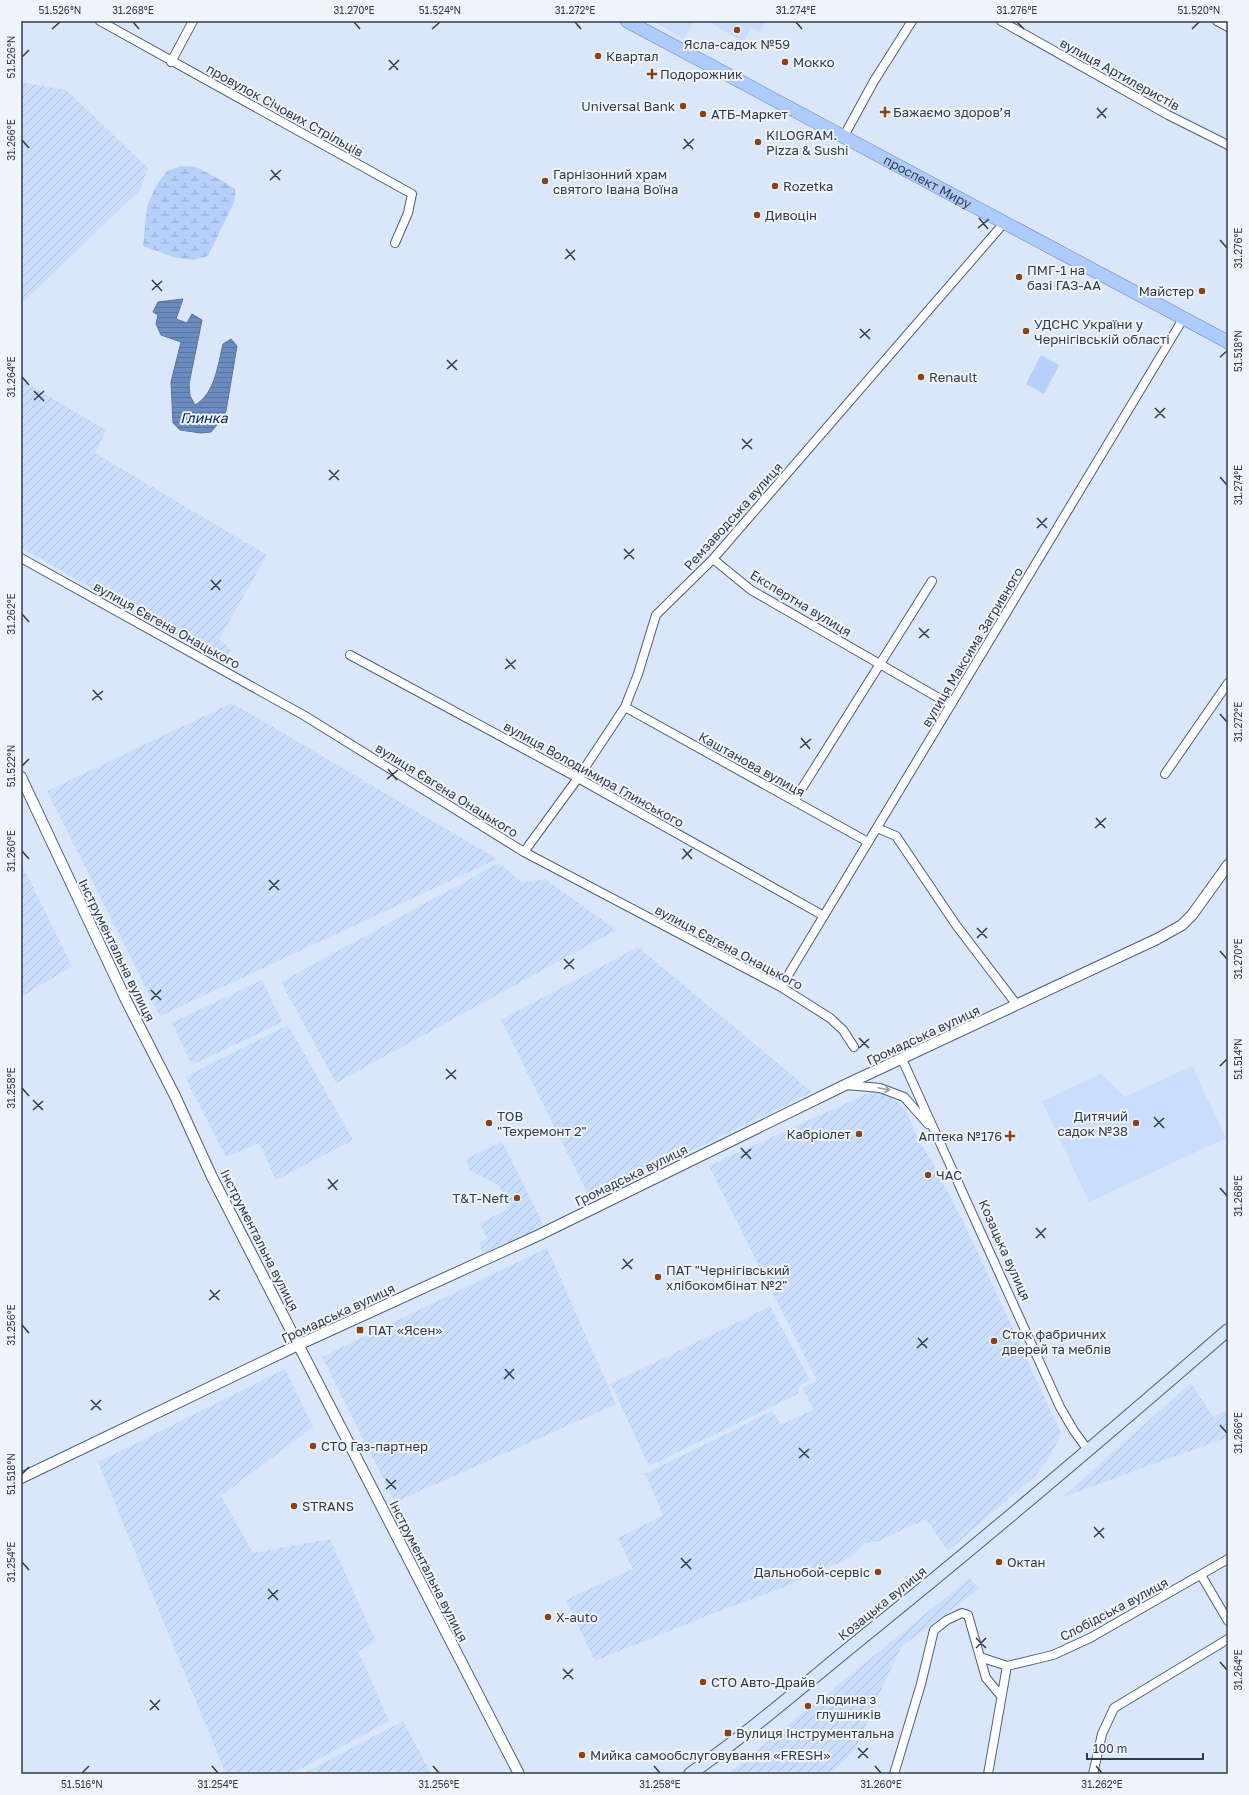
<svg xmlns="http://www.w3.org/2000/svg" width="1249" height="1795" viewBox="0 0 1249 1795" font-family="'Golos Text',sans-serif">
<defs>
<pattern id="industrial-furrows" width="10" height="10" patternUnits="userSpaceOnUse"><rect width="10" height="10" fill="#c9ddfc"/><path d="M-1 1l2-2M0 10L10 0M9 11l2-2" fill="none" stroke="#adbfd9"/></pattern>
<pattern id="wetland-marsh" width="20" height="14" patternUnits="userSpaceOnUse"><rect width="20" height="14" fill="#b4d0fb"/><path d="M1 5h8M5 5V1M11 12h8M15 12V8" fill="none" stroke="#93aacd"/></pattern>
<pattern id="water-rules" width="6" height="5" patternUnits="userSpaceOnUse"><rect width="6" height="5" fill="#6b8cc0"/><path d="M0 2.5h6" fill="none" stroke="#59749e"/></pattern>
</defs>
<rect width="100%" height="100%" fill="#dae7fa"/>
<path fill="#c9ddfc" d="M 653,21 L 694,21 L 684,39 Z
M 707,21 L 766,21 L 760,32 L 751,28 L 744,42 Z
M 1192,1066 L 1226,1138 L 1089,1202 L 1042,1101 L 1101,1074 L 1125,1097 Z"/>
<path fill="url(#industrial-furrows)" d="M 21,82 L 66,90 L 148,168 L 140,190 L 21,304 Z
M 21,380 L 106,430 L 95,453 L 267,555 L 219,639 L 231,650 L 222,661 L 21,548 Z
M 232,703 L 497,859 L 160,1016 L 47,791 Z
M 21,863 L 72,966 L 21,997 Z
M 499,863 L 523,883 L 545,879 L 616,930 L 336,1083 L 281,982 Z
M 638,947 L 812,1092 L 591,1200 L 501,1020 Z
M 262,980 L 282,1022 L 192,1065 L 172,1023 Z
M 288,1025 L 353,1140 L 276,1180 L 259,1143 L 226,1157 L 185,1077 Z
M 873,1091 L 894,1099 L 906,1111 L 919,1141 L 931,1160 L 963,1221 L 1061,1433 L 1052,1453 L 1036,1475 L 948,1551 L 926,1519 L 879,1541 L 865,1543 L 853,1556 L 787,1586 L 714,1613 L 595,1661 L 566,1600 L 633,1569 L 618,1538 L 663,1515 L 645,1474 L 772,1411 L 781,1424 L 814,1410 L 802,1388 L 817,1381 L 709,1166 Z
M 502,1142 L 544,1226 L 482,1254 L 480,1242 L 487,1239 L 480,1223 L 508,1209 L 500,1186 L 470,1170 L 465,1159 Z
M 547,1248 L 616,1404 L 395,1502 L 322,1357 Z
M 770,1306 L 810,1380 L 800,1385 L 798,1394 L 649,1466 L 611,1384 Z
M 285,1369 L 313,1427 L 221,1496 L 253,1553 L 330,1539 L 376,1642 L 358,1651 L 389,1721 L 291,1774 L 226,1774 L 98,1462 Z
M 1191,1383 L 1213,1417 L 1228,1409 L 1228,1437 L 1063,1497 Z
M 970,1578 L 979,1589 L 902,1646 L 878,1696 L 856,1748 L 834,1770 L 828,1774 L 728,1774 Z
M 403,1721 L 431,1774 L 303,1774 Z"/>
<path fill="#b4d0fb" d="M 1041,355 L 1059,365 L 1044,394 L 1026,384 Z"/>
<path fill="url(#wetland-marsh)" d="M 181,166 L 196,167 L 223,181 L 235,189 L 235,200 L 208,256 L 192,260 L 174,257 L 143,246 L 147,206 L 156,186 L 167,171 Z"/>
<path fill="url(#water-rules)" stroke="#5a749c" d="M 183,299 L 176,319 L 187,323 L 192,314 L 202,320 L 189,384 L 190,396 L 195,405 C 215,394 218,364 223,344 L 231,339 L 237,346 L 226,411 L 222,419 L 211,432 L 201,433 L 180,430 L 173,423 L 171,382 L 181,342 L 161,335 L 156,324 L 158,315 L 153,312 L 158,302 Z"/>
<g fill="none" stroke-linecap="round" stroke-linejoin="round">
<defs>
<path id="minor" d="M 100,21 L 412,194 L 408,213 L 395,243
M 1001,21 L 1168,115 L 1228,145
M 1217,21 L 1228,27
M 171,62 L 193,21
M 844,136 L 874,81 L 912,21
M 21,558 L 305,716 L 524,852 L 781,987 L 830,1018 L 843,1030 L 854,1047
M 713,559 L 751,590 L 951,705
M 350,655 L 578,778 L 824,916
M 625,707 L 868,842
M 1165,774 L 1228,683
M 794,801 L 932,581
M 877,828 L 896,836 L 956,925 L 1017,1005
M 524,852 L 578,778 L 625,707 L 638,674 L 656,615 L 713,559 L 1004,223
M 781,987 L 1183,319
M 902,1059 L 1060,1407 L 1074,1431 L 1088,1450
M 846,1085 L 880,1088 L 904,1097 L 928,1124
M 1201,1575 L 1228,1621
M 980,1657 L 1007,1666 L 1053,1655 L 1090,1638 L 1228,1559
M 894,1774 L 921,1684 L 934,1630 L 947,1620 L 962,1613 L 968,1615 L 986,1678 L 1001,1696
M 988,1774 L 1007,1666
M 1093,1774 L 1102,1734 L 1114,1708 L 1228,1639"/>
<path id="tertiary" d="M 21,777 L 127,1002 L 175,1096 L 212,1177 L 519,1774
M 21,1478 L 298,1345 L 539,1235 L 845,1085 L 1157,939 L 1182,925 L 1192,915 L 1228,865"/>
<path id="secondary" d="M 690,1774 C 750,1732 806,1683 863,1637 C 987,1537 1108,1434 1228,1330"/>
<g id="primary">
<path id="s1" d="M 627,21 L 1228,342"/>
</g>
</defs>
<use href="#minor" stroke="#4c5e79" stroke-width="10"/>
<use href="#tertiary" stroke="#4c5e79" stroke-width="12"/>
<use href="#secondary" stroke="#4c5e79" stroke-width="14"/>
<use href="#primary" stroke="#6083bb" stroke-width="14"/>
<use href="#minor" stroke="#fff" stroke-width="8"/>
<use href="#tertiary" stroke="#fff" stroke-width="10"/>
<use href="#secondary" stroke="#d6e6fd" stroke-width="12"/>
<use href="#primary" stroke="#aeccfb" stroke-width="13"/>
</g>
<defs><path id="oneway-shaft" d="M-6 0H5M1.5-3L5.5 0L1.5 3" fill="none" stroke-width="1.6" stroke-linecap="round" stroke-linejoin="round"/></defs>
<use stroke="#999da3" href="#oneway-shaft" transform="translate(884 1089) rotate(12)"/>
<path fill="none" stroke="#333b47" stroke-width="1.5" d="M 133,22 L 139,29M 354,22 L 360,29M 575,22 L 581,29M 796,22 L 802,29M 1017,22 L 1024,29M 52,29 L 60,22M 432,29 L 440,22M 1192,29 L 1199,22M 22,57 L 29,50M 389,60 L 398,70M 389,70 L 399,60M 1097,108 L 1106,118M 1097,118 L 1107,108M 684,139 L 693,149M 22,140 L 29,148M 683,149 L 694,139M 271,170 L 280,180M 270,180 L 281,170M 979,218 L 988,229M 978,228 L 989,219M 1220,240 L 1227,248M 566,249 L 575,260M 565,259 L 575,250M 152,280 L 162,291M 152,290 L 162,281M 860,329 L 870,339M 860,338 L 870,329M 1220,357 L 1227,351M 447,360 L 457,370M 447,369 L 457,360M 22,377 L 29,385M 34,391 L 44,401M 34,400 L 44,391M 1155,408 L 1165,418M 1155,418 L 1165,408M 742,439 L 752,449M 742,449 L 752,439M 329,470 L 339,480M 1220,477 L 1227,485M 329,480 L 339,470M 1037,518 L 1047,528M 1037,528 L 1047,518M 624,549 L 634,559M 624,559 L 634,549M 211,580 L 220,590M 211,590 L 221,580M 22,614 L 29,622M 919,628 L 929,638M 919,638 L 929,629M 506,659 L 515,669M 505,669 L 516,660M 93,690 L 102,700M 92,700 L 103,691M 1220,714 L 1227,722M 801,738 L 810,749M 800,748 L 811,739M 22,766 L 29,759M 388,769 L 397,780M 387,779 L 398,770M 1096,818 L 1105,828M 1095,828 L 1106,818M 683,849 L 692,859M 22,851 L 29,859M 682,859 L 692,849M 269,880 L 279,890M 269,890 L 279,880M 977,928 L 987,938M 977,938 L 987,928M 1220,951 L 1227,959M 564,959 L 574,969M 564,969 L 574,959M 151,990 L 161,1000M 151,1000 L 161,990M 859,1038 L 869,1048M 859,1048 L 869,1039M 1220,1066 L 1227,1059M 446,1069 L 456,1079M 446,1079 L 456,1070M 22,1088 L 29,1096M 33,1100 L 43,1110M 33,1110 L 43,1101M 1154,1117 L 1164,1128M 1154,1127 L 1164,1118M 741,1148 L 751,1159M 741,1158 L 751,1149M 328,1179 L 337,1190M 1220,1188 L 1227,1196M 328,1189 L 338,1180M 1036,1228 L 1045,1238M 1036,1238 L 1046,1228M 623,1259 L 632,1269M 622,1269 L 633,1259M 210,1290 L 219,1300M 209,1300 L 220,1290M 22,1325 L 29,1333M 918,1338 L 927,1348M 917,1348 L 928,1338M 505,1369 L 514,1379M 504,1379 L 514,1369M 91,1400 L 101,1410M 91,1410 L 101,1400M 1220,1425 L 1227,1433M 799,1448 L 809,1458M 799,1458 L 809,1449M 22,1474 L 29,1467M 386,1479 L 396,1489M 386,1489 L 396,1480M 1094,1527 L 1104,1538M 1094,1537 L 1104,1528M 681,1558 L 691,1569M 22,1562 L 29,1570M 681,1568 L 691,1559M 268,1589 L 278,1600M 268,1599 L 278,1590M 976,1638 L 986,1648M 976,1648 L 986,1638M 1220,1662 L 1227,1670M 563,1669 L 573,1679M 563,1679 L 573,1669M 150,1700 L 159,1710M 150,1710 L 160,1700M 858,1748 L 868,1758M 858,1758 L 868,1748M 212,1766 L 218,1773M 433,1766 L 439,1773M 654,1766 L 660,1773M 875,1766 L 881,1773M 1096,1766 L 1102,1773M 82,1773 L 89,1766"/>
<g fill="#874317" stroke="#eff3fa" stroke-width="1.5">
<circle cx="737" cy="30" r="4"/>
<circle cx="598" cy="56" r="4"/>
<circle cx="785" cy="62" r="4"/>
<path d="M650 68h4v4h4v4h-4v4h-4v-4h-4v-4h4z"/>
<circle cx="683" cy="106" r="4"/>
<path d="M883 106h4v4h4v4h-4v4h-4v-4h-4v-4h4z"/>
<circle cx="703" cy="114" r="4"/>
<circle cx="758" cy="142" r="4"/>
<circle cx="545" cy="181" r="4"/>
<circle cx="775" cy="186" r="4"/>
<circle cx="757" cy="215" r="4"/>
<circle cx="1019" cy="277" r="4"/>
<circle cx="1202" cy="291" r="4"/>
<circle cx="1026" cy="331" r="4"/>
<circle cx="921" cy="377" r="4"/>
<circle cx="489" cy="1123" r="4"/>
<circle cx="1136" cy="1123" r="4"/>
<circle cx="859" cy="1134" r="4"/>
<path d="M1008 1130h4v4h4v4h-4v4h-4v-4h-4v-4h4z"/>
<circle cx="928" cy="1175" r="4"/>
<circle cx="517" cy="1198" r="4"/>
<circle cx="658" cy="1277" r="4"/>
<rect x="356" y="1326" width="8" height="8" rx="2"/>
<circle cx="994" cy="1341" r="4"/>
<circle cx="313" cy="1446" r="4"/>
<circle cx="294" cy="1506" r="4"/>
<circle cx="999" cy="1562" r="4"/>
<circle cx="878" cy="1572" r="4"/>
<circle cx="548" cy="1617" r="4"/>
<circle cx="703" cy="1682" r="4"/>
<circle cx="808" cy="1706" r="4"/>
<rect x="724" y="1729" width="8" height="8" rx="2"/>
<circle cx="582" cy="1755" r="4"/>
</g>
<g text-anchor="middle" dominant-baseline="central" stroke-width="4" stroke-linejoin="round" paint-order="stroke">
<g font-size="13" fill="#333b47" stroke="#eff3fa" text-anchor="start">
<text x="737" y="44" text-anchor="middle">Ясла-садок №59</text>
<text x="606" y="56">Квартал</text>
<text x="793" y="62">Мокко</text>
<text x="660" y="74">Подорожник</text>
<text x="675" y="106" text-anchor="end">Universal Bank</text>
<text x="893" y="112">Бажаємо здоров’я</text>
<text x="711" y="114">АТБ-Маркет</text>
<text x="766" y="135">KILOGRAM.<tspan x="766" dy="15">Pizza &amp; Sushi</tspan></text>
<text x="553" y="174">Гарнізонний храм<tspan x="553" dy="15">святого Івана Воїна</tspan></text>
<text x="783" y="186">Rozetka</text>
<text x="765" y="215">Дивоцін</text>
<text x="1027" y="270">ПМГ-1 на<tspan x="1027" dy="15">базі ГАЗ-АА</tspan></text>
<text x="1194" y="291" text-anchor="end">Майстер</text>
<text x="1034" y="324">УДСНС України у<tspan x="1034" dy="15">Чернігівській області</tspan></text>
<text x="929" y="377">Renault</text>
<text x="497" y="1116">ТОВ<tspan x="497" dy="15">"Техремонт 2"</tspan></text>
<text x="1128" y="1116" text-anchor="end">Дитячий<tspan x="1128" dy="15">садок №38</tspan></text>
<text x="851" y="1134" text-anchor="end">Кабріолет</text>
<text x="1002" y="1136" text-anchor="end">Аптека №176</text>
<text x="936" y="1175">ЧАС</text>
<text x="509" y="1198" text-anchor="end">T&amp;T-Neft</text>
<text x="666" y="1270">ПАТ "Чернігівський<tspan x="666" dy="15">хлібокомбінат №2"</tspan></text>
<text x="368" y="1330">ПАТ «Ясен»</text>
<text x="1002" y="1334">Сток фабричних<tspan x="1002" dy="15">дверей та меблів</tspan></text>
<text x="321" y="1446">СТО Газ-партнер</text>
<text x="302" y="1506">STRANS</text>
<text x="1007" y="1562">Октан</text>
<text x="870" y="1572" text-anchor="end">Дальнобой-сервіс</text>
<text x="556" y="1617">X-auto</text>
<text x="711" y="1682">СТО Авто-Драйв</text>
<text x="816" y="1699">Людина з<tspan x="816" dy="15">глушників</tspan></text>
<text x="736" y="1733">Вулиця Інструментальна</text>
<text x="590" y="1755">Мийка самообслуговування «FRESH»</text>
</g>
<g font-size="13" fill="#333b47" stroke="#eff3fa">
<text transform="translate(1120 74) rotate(29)">вулиця Артилеристів</text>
<text transform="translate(285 110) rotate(29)">провулок Січових Стрільців</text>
<text stroke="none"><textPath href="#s1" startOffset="341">проспект Миру</textPath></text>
<text transform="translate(733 516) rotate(-48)">Ремзаводська вулиця</text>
<text transform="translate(801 603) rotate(31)">Експертна вулиця</text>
<text transform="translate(167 625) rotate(29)">вулиця Євгена Онацького</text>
<text transform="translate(972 647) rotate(-59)">вулиця Максима Загривного</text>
<text transform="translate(752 764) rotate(29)">Каштанова вулиця</text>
<text transform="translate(594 774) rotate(29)">вулиця Володимира Глинського</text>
<text transform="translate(447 790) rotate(32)">вулиця Євгена Онацького</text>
<text transform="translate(729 947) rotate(28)">вулиця Євгена Онацького</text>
<text transform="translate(117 950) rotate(64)">Інструментальна вулиця</text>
<text transform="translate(923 1035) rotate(-25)">Громадська вулиця</text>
<text transform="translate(631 1175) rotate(-26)">Громадська вулиця</text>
<text transform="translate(260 1240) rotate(63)">Інструментальна вулиця</text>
<text transform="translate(1005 1250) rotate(66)">Козацька вулиця</text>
<text transform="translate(338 1313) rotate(-25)">Громадська вулиця</text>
<text transform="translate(429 1571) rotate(63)">Інструментальна вулиця</text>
<text transform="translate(882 1603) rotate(-39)">Козацька вулиця</text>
<text transform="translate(1114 1609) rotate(-28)">Слобідська вулиця</text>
</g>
<g font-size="14" font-style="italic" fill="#002562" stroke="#eff3fa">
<text x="204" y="417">Глинка</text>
</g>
</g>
<rect width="1249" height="1795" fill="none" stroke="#eff3fa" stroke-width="44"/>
<path d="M1087 1753v6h116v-6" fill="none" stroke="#333b47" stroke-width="2"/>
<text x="1093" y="1753" font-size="12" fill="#333b47" stroke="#eff3fa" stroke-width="3" paint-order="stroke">100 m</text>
<rect x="22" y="22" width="1205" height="1751" fill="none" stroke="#333b47" stroke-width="1.5"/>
<g font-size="10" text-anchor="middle" fill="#333b47">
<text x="60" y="14">51.526°N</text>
<text x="133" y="14">31.268°E</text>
<text x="354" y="14">31.270°E</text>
<text x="440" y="14">51.524°N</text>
<text x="575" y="14">31.272°E</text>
<text x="796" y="14">31.274°E</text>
<text x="1017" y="14">31.276°E</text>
<text x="1199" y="14">51.520°N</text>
<text transform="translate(11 57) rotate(-90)" y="4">51.526°N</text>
<text transform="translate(11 140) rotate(-90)" y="4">31.266°E</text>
<text transform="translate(1238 248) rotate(-90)" y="4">31.276°E</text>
<text transform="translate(1238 351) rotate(-90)" y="4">51.518°N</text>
<text transform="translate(11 377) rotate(-90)" y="4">31.264°E</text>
<text transform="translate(1238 485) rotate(-90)" y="4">31.274°E</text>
<text transform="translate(11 614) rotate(-90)" y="4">31.262°E</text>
<text transform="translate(1238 722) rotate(-90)" y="4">31.272°E</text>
<text transform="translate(11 766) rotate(-90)" y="4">51.522°N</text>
<text transform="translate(11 851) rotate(-90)" y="4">31.260°E</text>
<text transform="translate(1238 959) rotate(-90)" y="4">31.270°E</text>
<text transform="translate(1238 1059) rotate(-90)" y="4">51.514°N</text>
<text transform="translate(11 1088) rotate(-90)" y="4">31.258°E</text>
<text transform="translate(1238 1196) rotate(-90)" y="4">31.268°E</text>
<text transform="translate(11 1325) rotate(-90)" y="4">31.256°E</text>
<text transform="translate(1238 1433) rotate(-90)" y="4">31.266°E</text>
<text transform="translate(11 1474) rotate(-90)" y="4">51.518°N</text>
<text transform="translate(11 1562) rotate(-90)" y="4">31.254°E</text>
<text transform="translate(1238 1670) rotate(-90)" y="4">31.264°E</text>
<text x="82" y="1788">51.516°N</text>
<text x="218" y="1788">31.254°E</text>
<text x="439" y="1788">31.256°E</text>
<text x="660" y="1788">31.258°E</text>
<text x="881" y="1788">31.260°E</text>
<text x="1102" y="1788">31.262°E</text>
</g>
</svg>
